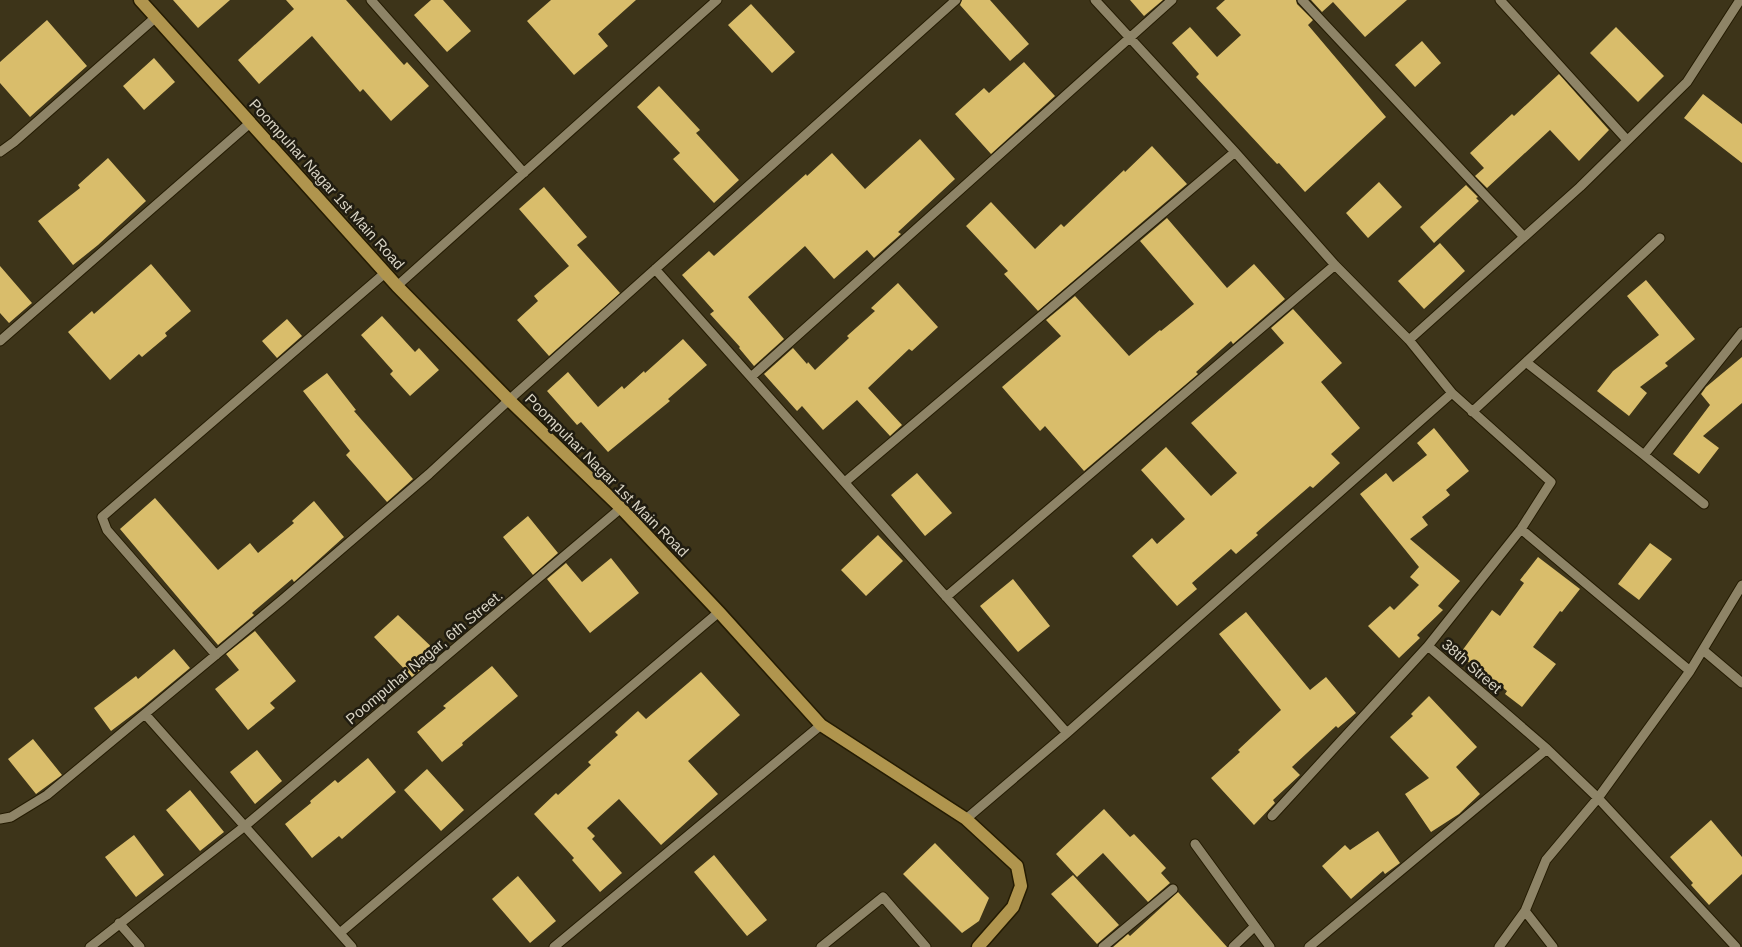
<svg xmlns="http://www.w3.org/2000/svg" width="1742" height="947" viewBox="0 0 1742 947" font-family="Arial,sans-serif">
<rect width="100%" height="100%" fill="#3d3419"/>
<path fill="#d9bd6b" d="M 173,0 L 230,0 L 198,28 Z
M 286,0 L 346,0 L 404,65 L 407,62 L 429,86 L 391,121 L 363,89 L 360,92 L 312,36 L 259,84 L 238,60 L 294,9 Z
M 431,0 L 443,0 L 471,31 L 447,52 L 414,15 Z
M 551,0 L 636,0 L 598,34 L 608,46 L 574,75 L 527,21 Z
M 962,0 L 990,0 L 1029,44 L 1010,61 L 960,5 Z
M 1130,0 L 1163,0 L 1144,16 Z
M 1225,0 L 1296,0 L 1297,4 L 1313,20 L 1308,25 L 1386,117 L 1305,192 L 1279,163 L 1277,164 L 1196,77 L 1199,74 L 1172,43 L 1190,27 L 1217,57 L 1241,35 L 1216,8 Z
M 1311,0 L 1407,0 L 1365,37 L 1333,2 L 1322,12 Z
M 751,4 L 795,52 L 772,73 L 728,25 Z
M 47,20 L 87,66 L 30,117 L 0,83 L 0,62 Z
M 1616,27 L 1664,76 L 1638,102 L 1590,53 Z
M 1422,41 L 1441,63 L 1415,87 L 1395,65 Z
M 154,58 L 175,82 L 144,110 L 123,86 Z
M 1024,62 L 1055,96 L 991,154 L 955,114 L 984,88 L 989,93 Z
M 1559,74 L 1609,130 L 1579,161 L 1550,130 L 1487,188 L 1475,176 L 1484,168 L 1470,153 L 1512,114 L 1514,116 Z
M 659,86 L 700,130 L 696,133 L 739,180 L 714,203 L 673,159 L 680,153 L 637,107 Z
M 1703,94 L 1742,124 L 1742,163 L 1684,118 Z
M 920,139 L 955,179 L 898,232 L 901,234 L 874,258 L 867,250 L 834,279 L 805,246 L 748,297 L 784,339 L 754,366 L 739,348 L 740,347 L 710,314 L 714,311 L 682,275 L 709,251 L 714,256 L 806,174 L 807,176 L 832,153 L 865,189 Z
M 1152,146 L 1187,184 L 1038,311 L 1004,274 L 1008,271 L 966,226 L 991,202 L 1035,249 L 1061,224 L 1064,227 L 1124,170 L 1125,172 Z
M 108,158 L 146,201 L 98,245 L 73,265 L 38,221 L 80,188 L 78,185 Z
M 1379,182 L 1402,207 L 1368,238 L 1346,213 Z
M 1466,185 L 1478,197 L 1476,198 L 1479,201 L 1434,243 L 1420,227 Z
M 544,187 L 587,237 L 577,245 L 620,293 L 549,356 L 517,320 L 538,301 L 534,296 L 569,266 L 519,209 Z
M 1167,218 L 1227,288 L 1254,264 L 1285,299 L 1233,344 L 1231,341 L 1196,372 L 1198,374 L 1084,471 L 1045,426 L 1040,431 L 1002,387 L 1061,336 L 1046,320 L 1075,296 L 1129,356 L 1160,330 L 1161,331 L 1194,304 L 1140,241 Z
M 1440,243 L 1465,271 L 1424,309 L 1398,281 Z
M 151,264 L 191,311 L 165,333 L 167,336 L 142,357 L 139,354 L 110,380 L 68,332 L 92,311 L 94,314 Z
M 0,266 L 32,303 L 9,323 L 0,313 Z
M 1646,280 L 1695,339 L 1665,363 L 1668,366 L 1640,387 L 1647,393 L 1629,416 L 1597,391 L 1613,371 L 1659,335 L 1627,296 Z
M 898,283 L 938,327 L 912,351 L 909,349 L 868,388 L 902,425 L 890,436 L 857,400 L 823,430 L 802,406 L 797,411 L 764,374 L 793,348 L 807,364 L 808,362 L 815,370 L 849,338 L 847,336 L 875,311 L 871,308 Z
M 1293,309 L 1342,363 L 1321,382 L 1360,428 L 1331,454 L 1340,463 L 1313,488 L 1310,486 L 1256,533 L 1258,535 L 1236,554 L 1231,549 L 1192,583 L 1197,589 L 1177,606 L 1132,556 L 1152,538 L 1157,544 L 1185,519 L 1141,470 L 1166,447 L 1211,496 L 1237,473 L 1191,423 L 1284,343 L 1271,328 Z
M 382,316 L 415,352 L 419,348 L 439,370 L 410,396 L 390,374 L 393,371 L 361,335 Z
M 287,319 L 302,336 L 277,358 L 262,341 Z
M 683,339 L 707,365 L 668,399 L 670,401 L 608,452 L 581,422 L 577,425 L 547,391 L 568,372 L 598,407 L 622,386 L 624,389 L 644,371 L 645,373 Z
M 1742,357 L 1742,403 L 1703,436 L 1719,448 L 1699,474 L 1673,454 L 1710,405 L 1701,394 L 1706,387 Z
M 327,373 L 356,410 L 354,411 L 413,479 L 387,502 L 346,455 L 350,451 L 303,391 Z
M 1434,428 L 1469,471 L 1446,490 L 1450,495 L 1422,517 L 1428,525 L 1410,539 L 1460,581 L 1438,606 L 1443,610 L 1417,635 L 1420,638 L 1399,658 L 1368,626 L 1390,606 L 1394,610 L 1419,585 L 1410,577 L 1419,567 L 1360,494 L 1386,473 L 1393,482 L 1427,455 L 1417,443 Z
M 917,473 L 952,513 L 925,536 L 891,495 Z
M 155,498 L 218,570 L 250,543 L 258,553 L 294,523 L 292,521 L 314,501 L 344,537 L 294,582 L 292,579 L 252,613 L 254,615 L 218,645 L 120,529 Z
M 528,516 L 558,553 L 533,575 L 503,537 Z
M 878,535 L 903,561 L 866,596 L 841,570 Z
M 1650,543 L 1672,559 L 1639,600 L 1618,584 Z
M 1538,557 L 1580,589 L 1562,612 L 1560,611 L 1533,647 L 1556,664 L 1522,707 L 1505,694 L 1507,691 L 1459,655 L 1492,610 L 1500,616 L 1524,583 L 1520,580 Z
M 611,558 L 639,593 L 590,633 L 547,579 L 566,563 L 582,582 Z
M 1013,579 L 1050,626 L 1018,652 L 980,606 Z
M 1246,612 L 1310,690 L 1326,677 L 1356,713 L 1338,728 L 1336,726 L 1292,767 L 1300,775 L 1273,800 L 1275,803 L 1254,825 L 1211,778 L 1240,752 L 1238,750 L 1281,710 L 1219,634 Z
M 398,615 L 439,654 L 412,677 L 374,637 Z
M 255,631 L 296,681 L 270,703 L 275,708 L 248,730 L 215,689 L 239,670 L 226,654 Z
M 174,649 L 190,668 L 144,706 L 111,731 L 94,708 L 136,676 L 138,679 Z
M 492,666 L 518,696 L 462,743 L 463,745 L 442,762 L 417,732 L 446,708 L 443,706 Z
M 701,672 L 740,715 L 688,761 L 718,794 L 661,845 L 619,799 L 587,828 L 595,836 L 592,839 L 622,873 L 600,892 L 572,860 L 574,858 L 534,814 L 556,793 L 558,795 L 591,765 L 588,762 L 618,735 L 615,732 L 638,711 L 646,719 Z
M 1429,696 L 1477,747 L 1456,767 L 1480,794 L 1459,814 L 1431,832 L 1405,794 L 1429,778 L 1390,737 L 1413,716 L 1411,714 Z
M 33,739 L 62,775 L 36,794 L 8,759 Z
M 257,750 L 282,781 L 255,804 L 230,772 Z
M 368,758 L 396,792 L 342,839 L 339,836 L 312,858 L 285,824 L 311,803 L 310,801 L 335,780 L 338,783 Z
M 427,769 L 464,810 L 441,831 L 404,790 Z
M 190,790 L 224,832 L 200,851 L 166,810 Z
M 1104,809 L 1130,837 L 1134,834 L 1166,868 L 1161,873 L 1170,883 L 1148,902 L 1103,853 L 1077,877 L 1056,854 Z
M 1711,820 L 1742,857 L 1742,874 L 1709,905 L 1691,885 L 1693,883 L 1670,857 Z
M 1378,831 L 1400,863 L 1385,874 L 1383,871 L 1351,899 L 1322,866 L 1345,845 L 1350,850 Z
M 134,835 L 164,875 L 136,897 L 105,857 Z
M 935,843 L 989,898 L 979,921 L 962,933 L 903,874 Z
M 714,855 L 767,920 L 747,936 L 694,872 Z
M 1073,875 L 1119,925 L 1097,944 L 1051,894 Z
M 518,876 L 556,921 L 530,943 L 492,899 Z
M 1178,892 L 1227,947 L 1113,947 L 1128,934 L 1130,936 Z"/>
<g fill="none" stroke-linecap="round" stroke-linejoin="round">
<defs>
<path id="minor" d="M 371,0 L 524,173
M 1095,0 L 1235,152 L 1335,265 L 1409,340 L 1452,393 L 1551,482 L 1521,529 L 1428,646 L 1547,749 L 1598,798 L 1736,947
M 1302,0 L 1524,237
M 1500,0 L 1627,140
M 0,152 L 14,142 L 156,17
M 1660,238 L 1526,362 L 1644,455 L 1742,332
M 655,269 L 1067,733
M 397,286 L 717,0
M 1409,340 L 1580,187 L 1687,82 L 1740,0
M 0,341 L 250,123
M 751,377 L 1172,0
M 1472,412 L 1526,362
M 1644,455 L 1704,504
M 845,482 L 1235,152
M 1521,529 L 1690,671
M 946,597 L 1335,265
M 1703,650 L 1742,683
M 216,655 L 107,530 L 102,517 L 385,273
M 145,714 L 352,947
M 1272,816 L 1428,646
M 0,819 L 11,817 L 47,795 L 282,600 L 429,474 L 509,400 L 956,0
M 966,819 L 1067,733 L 1452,393
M 1195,844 L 1270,947
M 1525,911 L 1553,947
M 119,923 L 140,947
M 340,933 L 719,612
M 90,947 L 245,826 L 621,508
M 554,947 L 821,725
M 821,947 L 883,897 L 926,947
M 1103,947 L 1173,889
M 1233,947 L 1255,926
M 1309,947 L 1547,749
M 1499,947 L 1525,911 L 1546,860 L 1598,798 L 1690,671 L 1742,585"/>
<path id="major" d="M 140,0 L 397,286 L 509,400 L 621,508 L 719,612 L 821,725 L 966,819 L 1017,866 L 1021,886 L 1013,907 L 978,947"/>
</defs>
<use href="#minor" stroke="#241b02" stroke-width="11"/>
<use href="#major" stroke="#241b02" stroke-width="15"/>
<use href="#minor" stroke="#8e8467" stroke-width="9"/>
<use href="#major" stroke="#b0954e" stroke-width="12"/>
</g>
<g text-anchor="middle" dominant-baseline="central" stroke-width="5" stroke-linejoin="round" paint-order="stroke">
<g font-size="15" fill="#d8d3c3" stroke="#201c10">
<text transform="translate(327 184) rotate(48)">Poompuhar Nagar 1st Main Road</text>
<text transform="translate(607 475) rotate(45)">Poompuhar Nagar 1st Main Road</text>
<text transform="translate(424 657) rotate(-40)">Poompuhar Nagar, 6th Street.</text>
<text transform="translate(1472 666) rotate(41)">38th Street</text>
</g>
</g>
</svg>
